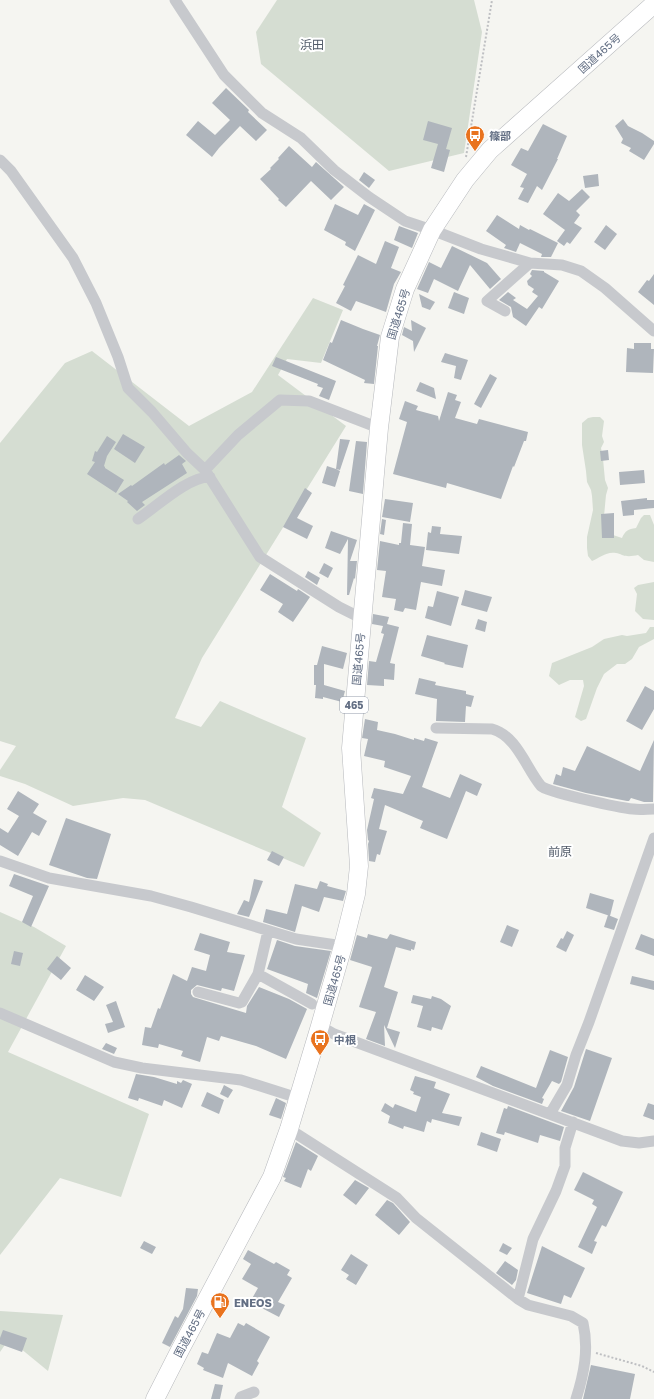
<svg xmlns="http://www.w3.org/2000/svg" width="654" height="1399" viewBox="0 0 654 1399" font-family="'Golos Text','Noto Sans JP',sans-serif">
<rect width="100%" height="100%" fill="#f5f5f1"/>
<path fill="#d5ddd2" d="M 277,0 L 474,0 L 482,32 L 464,153 L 389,171 L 261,64 L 256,32 Z
M 313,298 L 343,310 L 321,363 L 287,359 L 278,375 L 346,426 L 202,658 L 175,718 L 201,727 L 220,701 L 306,738 L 282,807 L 321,833 L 304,867 L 145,800 L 123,798 L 73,806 L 25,784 L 0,776 L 0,770 L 16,746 L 0,741 L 0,443 L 65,363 L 92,351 L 189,426 L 252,392 Z
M 593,417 L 600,417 L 604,421 L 602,436 L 604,442 L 601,448 L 603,459 L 605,480 L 608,488 L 606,495 L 604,516 L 613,535 L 622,538 C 625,531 628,529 636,528 L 641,518 L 644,515 L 650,515 L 654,525 L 654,562 L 644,560 L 638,555 C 633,556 627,557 622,555 C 620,554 618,553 616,553 C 607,551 599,558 592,561 L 588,556 L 587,548 L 587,537 L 593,510 L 592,496 L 591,490 L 587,482 L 586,471 L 582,445 L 582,423 L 588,418 Z
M 654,582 L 654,620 L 643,619 L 635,611 L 637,594 L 634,588 L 638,585 Z
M 650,627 L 654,627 L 654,639 L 639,647 L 632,659 L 625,664 L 617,664 L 604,674 L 597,688 L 586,719 L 581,721 L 575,717 L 584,686 L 583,680 L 570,680 L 559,685 L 549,676 L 552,663 L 592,647 L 604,639 L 622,635 L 627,636 L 646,633 Z
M 0,912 L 34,927 L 66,946 L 8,1052 L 149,1114 L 121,1197 L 60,1178 L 0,1255 Z
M 0,1311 L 63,1315 L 48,1371 L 9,1339 L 0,1352 Z"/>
<path fill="#afb5bc" d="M 226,88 L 249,110 L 248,112 L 267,130 L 256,141 L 240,126 L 219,148 L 212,157 L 186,135 L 198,121 L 215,135 L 230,120 L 212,103 Z
M 623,119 L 628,126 L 642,133 L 654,141 L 654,144 L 644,160 L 629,151 L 631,148 L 621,143 L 623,139 L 615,126 Z
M 428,121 L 452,128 L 446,149 L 450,150 L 444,172 L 431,168 L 438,144 L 423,140 Z
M 543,124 L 567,136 L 557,159 L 558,159 L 542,190 L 537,186 L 528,203 L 518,199 L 524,188 L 520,187 L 527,174 L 511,165 L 521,148 L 528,151 Z
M 289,146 L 312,167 L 316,162 L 344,187 L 331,200 L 311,181 L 286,207 L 278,200 L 279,199 L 260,179 L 271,169 L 270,168 L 279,159 L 278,158 Z
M 364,172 L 375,180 L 369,188 L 359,180 Z
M 598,174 L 599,186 L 585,188 L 583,176 Z
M 582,189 L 590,197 L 576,211 L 580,215 L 574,223 L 582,228 L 570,244 L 567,242 L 564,246 L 557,241 L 565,230 L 543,214 L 558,193 L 569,201 Z
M 335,204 L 358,215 L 364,204 L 375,210 L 355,251 L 345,245 L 346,242 L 324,230 Z
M 497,215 L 519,229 L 520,225 L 529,230 L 530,229 L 558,243 L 551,257 L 541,257 L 542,254 L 520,243 L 516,252 L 504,248 L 506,245 L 486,231 Z
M 606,225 L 617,234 L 605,250 L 594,242 Z
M 399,226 L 418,233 L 412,248 L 394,240 Z
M 385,241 L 399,247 L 391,268 L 401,272 L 394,284 L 386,312 L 356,301 L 351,311 L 336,303 L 345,286 L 343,285 L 358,255 L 376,264 Z
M 452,246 L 487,263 L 501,279 L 490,289 L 470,265 L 458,291 L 434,279 L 428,293 L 417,289 L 429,262 L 441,268 Z
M 532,270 L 544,271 L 544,272 L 559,281 L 542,309 L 539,307 L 526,326 L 513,317 L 511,307 L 499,300 L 508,292 L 516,298 L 513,300 L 527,309 L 538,296 L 532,292 L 534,289 L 528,285 L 527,281 L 532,276 L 530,274 Z
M 654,274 L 654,305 L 638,292 L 647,280 L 649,281 Z
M 454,292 L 469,298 L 464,314 L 448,308 Z
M 419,294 L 435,302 L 430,310 L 422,307 Z
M 341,320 L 363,329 L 380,335 L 377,346 L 378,346 L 374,384 L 364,383 L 365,380 L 323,360 L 330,342 L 332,343 Z
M 411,320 L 426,328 L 414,352 L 413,341 L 402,335 L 404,327 L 412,331 Z
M 634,343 L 651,343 L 651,349 L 654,349 L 653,373 L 626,372 L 627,348 L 634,349 Z
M 445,353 L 468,360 L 461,380 L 454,378 L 456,366 L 441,362 Z
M 276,357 L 336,381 L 329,400 L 319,396 L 323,388 L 317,386 L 318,384 L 272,366 Z
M 490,374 L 497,378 L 481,408 L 474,404 Z
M 420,382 L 434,388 L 436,399 L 416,391 Z
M 448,392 L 457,395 L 455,400 L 461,402 L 455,418 L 477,424 L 479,419 L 528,432 L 526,441 L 524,441 L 514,467 L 513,466 L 501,499 L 447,483 L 446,488 L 393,474 L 407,422 L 399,419 L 405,401 L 418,406 L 416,410 L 438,416 L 439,421 Z
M 123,434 L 145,447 L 135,463 L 114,449 Z
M 107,436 L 116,442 L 107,456 L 104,466 L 105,467 L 105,468 L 124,480 L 116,493 L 87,474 L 95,462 L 92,461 L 95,451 L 97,452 Z
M 340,439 L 350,440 L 340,470 L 336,469 L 340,471 L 335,487 L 322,483 L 327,466 L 336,469 Z
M 356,441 L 367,442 L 363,494 L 349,491 Z
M 608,450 L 609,460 L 601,461 L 600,451 Z
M 179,455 L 186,461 L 182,464 L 187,473 L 142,502 L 145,505 L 137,511 L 127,502 L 128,501 L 118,494 L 131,485 L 132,486 L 164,463 L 165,465 Z
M 644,470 L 645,483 L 620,485 L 619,472 Z
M 305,488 L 312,493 L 297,518 L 313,526 L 307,539 L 283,527 Z
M 647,498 L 647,500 L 654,500 L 654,508 L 634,510 L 634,515 L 623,516 L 621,501 Z
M 385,499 L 413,503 L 410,522 L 382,517 Z
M 614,513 L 614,538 L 602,538 L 601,514 Z
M 382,519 L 386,520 L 384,535 L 380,534 Z
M 403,523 L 412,524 L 410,545 L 425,547 L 422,566 L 445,570 L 442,586 L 421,582 L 416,610 L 405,608 L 403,612 L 394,610 L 396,599 L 382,597 L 386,571 L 377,570 L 380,541 L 399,545 L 399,543 L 401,543 Z
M 432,526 L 441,527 L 440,534 L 462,536 L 459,554 L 426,550 L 428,532 L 431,533 Z
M 331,531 L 357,540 L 350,561 L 357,561 L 355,579 L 354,578 L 349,595 L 347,595 L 348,539 L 340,554 L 325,548 Z
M 324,563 L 333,568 L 328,578 L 319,573 Z
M 308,571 L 320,578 L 317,585 L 305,577 Z
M 270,574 L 297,591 L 298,589 L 310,597 L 293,622 L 278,612 L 283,604 L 260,590 Z
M 465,590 L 492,597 L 487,612 L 461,605 Z
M 437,591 L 459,597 L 451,626 L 425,618 L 428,606 L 433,607 Z
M 373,614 L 389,617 L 387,624 L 399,627 L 390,663 L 395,664 L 394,680 L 384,679 L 384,686 L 367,685 L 369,661 L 376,662 L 384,634 L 381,633 L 383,626 L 372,624 Z
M 478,619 L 487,622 L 485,632 L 475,629 Z
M 427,635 L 468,645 L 463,668 L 444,664 L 445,663 L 421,656 Z
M 322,646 L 347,653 L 343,669 L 324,664 L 324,685 L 345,691 L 342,702 L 323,697 L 323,699 L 315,698 L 316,685 L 314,685 L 314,665 L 317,665 Z
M 419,678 L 436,682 L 435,685 L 466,691 L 466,694 L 474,696 L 471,707 L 466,706 L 465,722 L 436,721 L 437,699 L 415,694 Z
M 645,686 L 654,691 L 654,709 L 642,730 L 626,721 Z
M 365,719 L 378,722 L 377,730 L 395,734 L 414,740 L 414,738 L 424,741 L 425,738 L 438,742 L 422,787 L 450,798 L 460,774 L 482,784 L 477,796 L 466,791 L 447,839 L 420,828 L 423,821 L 385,805 L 379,829 L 387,831 L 383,844 L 380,855 L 377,854 L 375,862 L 369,861 L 368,844 L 369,841 L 368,840 L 367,830 L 374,799 L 371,798 L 374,788 L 403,794 L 411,776 L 384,767 L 385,761 L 364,756 L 368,739 L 362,738 Z
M 654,740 L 653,802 L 644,802 L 631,798 L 629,801 L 627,801 L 586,793 L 553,784 L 556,774 L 561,776 L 563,767 L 575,771 L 587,746 L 640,771 Z
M 18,791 L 39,804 L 33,813 L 47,821 L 39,836 L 32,832 L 18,856 L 0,845 L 0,828 L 8,833 L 19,816 L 7,809 Z
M 66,818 L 111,834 L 97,879 L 87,878 L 49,865 Z
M 272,851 L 284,857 L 279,866 L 267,860 Z
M 14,874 L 49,886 L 31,927 L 22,922 L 33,896 L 9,886 Z
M 254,879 L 263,881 L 249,917 L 237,914 L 244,900 L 249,902 Z
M 320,881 L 328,884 L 327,886 L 346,891 L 343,901 L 324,897 L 319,912 L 302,906 L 295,932 L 263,922 L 266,909 L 287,914 L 295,884 L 317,889 Z
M 590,893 L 614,900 L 610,916 L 586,908 Z
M 608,915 L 618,919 L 614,930 L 604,927 Z
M 507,925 L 519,930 L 512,947 L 500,942 Z
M 567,931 L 574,935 L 566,952 L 556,947 L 561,938 L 563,939 Z
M 200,933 L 230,942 L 227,952 L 245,955 L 234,991 L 222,988 L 221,991 L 197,985 L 191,990 L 191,994 L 193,997 L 246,1013 L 247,1006 L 259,987 L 289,999 L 307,1009 L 286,1059 L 256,1046 L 221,1036 L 219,1041 L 207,1037 L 200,1062 L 181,1056 L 183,1051 L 159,1044 L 158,1048 L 142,1045 L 145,1027 L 151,1028 L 158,1008 L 160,1009 L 173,974 L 187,981 L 192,967 L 206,971 L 210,955 L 194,950 Z
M 368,934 L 387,939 L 390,934 L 416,942 L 414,950 L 411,949 L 411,951 L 396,947 L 384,987 L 398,992 L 387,1028 L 400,1032 L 395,1048 L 384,1025 L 385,1046 L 366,1039 L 376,1012 L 359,1007 L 372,967 L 350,960 L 357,935 L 367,938 Z
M 641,934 L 654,939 L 654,956 L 635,949 Z
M 277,940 L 295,946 L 331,951 L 317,998 L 306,993 L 308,984 L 267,969 Z
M 14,951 L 23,953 L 20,966 L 11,964 Z
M 57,956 L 71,968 L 61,980 L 47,969 Z
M 85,975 L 104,987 L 94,1001 L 76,990 Z
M 632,976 L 654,981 L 654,990 L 630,984 Z
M 413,995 L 431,999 L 432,996 L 441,999 L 451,1006 L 442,1030 L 432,1027 L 431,1031 L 417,1027 L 423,1006 L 411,1003 Z
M 116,1001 L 125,1027 L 108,1033 L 105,1024 L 113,1022 L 106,1005 Z
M 106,1043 L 117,1048 L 114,1054 L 102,1049 Z
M 586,1049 L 612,1058 L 590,1121 L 561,1111 L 574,1087 Z
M 550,1050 L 568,1057 L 561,1082 L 559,1084 L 552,1081 L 542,1098 L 544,1099 L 542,1104 L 493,1086 L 476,1077 L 481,1066 L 536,1088 Z
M 136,1074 L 154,1077 L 177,1084 L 177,1081 L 181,1083 L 183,1080 L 192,1084 L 182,1108 L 164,1100 L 162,1106 L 139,1098 L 138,1101 L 128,1098 Z
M 415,1076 L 436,1082 L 434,1088 L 450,1094 L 442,1113 L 462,1117 L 459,1126 L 432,1119 L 431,1123 L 427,1121 L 424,1132 L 404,1126 L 403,1129 L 388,1123 L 390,1116 L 381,1111 L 385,1103 L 393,1108 L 395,1104 L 416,1112 L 421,1097 L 413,1094 L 414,1092 L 410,1090 Z
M 224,1085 L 233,1090 L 228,1098 L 220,1094 Z
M 207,1092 L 224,1100 L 219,1114 L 201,1106 Z
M 276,1098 L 286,1103 L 281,1119 L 269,1115 Z
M 648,1103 L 654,1105 L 654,1120 L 643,1116 Z
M 508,1106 L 564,1127 L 560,1141 L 540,1135 L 538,1143 L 505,1132 L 504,1135 L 496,1133 L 504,1108 L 507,1109 Z
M 481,1132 L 501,1139 L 497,1152 L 477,1145 Z
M 296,1142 L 318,1156 L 311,1171 L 308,1169 L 301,1188 L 284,1181 L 286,1178 L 283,1177 Z
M 583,1172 L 623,1192 L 606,1227 L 602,1225 L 594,1241 L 597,1242 L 592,1254 L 578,1247 L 597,1207 L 592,1204 L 594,1200 L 574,1190 Z
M 355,1180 L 369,1188 L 356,1205 L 343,1195 Z
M 387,1200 L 393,1203 L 410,1222 L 399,1235 L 375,1215 Z
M 144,1241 L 156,1247 L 152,1254 L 140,1248 Z
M 503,1243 L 512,1248 L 507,1255 L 499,1251 Z
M 542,1246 L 585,1268 L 571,1298 L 564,1295 L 561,1304 L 527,1293 Z
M 248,1250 L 274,1264 L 276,1262 L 290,1270 L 287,1275 L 292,1278 L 278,1302 L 285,1305 L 279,1317 L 250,1302 L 258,1288 L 242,1279 L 251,1264 L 243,1259 Z
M 351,1254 L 368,1265 L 356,1285 L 346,1279 L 349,1275 L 341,1270 Z
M 505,1261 L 518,1270 L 516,1280 L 512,1285 L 496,1273 Z
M 186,1288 L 198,1289 L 197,1296 L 170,1347 L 162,1343 L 175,1316 L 178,1318 L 183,1309 Z
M 238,1323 L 244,1326 L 246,1323 L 270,1337 L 257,1361 L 259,1363 L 252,1376 L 228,1363 L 223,1378 L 203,1370 L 204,1368 L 197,1364 L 202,1352 L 208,1354 L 217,1333 L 230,1338 Z
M 3,1330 L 27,1338 L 22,1352 L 0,1344 L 0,1338 Z
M 591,1365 L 635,1374 L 630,1399 L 583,1399 Z
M 215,1384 L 223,1385 L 220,1399 L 211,1399 Z"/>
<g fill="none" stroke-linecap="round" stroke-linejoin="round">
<defs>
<path id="trunk" d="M 155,1399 L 180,1350 L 272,1177 L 289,1129 L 320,1026 L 343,946 L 356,894 L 359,866 L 351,748 L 379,428 L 390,337 L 405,289 L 432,230 L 465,180 L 490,150 L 654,4"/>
</defs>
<use href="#trunk" stroke="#b7b9bd" stroke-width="19"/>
<path stroke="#bebfc2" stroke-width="2" stroke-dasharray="2 2" stroke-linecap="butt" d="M 466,157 L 492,0
M 596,1353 L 642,1366 L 654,1372"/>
<path stroke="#c7c9cd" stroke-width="11" d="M 175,0 L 224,75 L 262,113 L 301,138 L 334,170 L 369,197 L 405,221 L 432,230 L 481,249 L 530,263 L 562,265 L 581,271 L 605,288 L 654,331
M 0,160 L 11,171 L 73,258 L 96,303 L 118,357 L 128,388 L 152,412 L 187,453 L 205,470 L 260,557 L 339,607 L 361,618
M 505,311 L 487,301 L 530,263
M 205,470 L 238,435 L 280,400 L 309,401 L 379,428
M 138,519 C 156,507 189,476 210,477
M 436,728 L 492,729 C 517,736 526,768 541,786 C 547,792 620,808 633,809 C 640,810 647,809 654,809
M 0,861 L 49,878 L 151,896 L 191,907 L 296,939 L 343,946
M 258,974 L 312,1004
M 198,992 L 239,1003 L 242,1002 L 258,974 L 268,931
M 0,1013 L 114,1062 L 142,1068 L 241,1080 L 298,1098
M 320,1026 L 334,1034 L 622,1141 L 639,1143 L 654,1141
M 550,1114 L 567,1085 L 576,1055 L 589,1022 L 654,838
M 289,1129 L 397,1198 L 416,1218 L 518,1299 L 528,1305 L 571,1316 L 583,1323 C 589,1349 584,1374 576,1399
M 518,1299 L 533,1239 L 556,1191 L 565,1166 L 565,1148 L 573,1122
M 240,1399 L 241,1397 L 254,1392"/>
<use href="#trunk" stroke="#fff" stroke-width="18"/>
</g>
<defs>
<symbol id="bus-pin" viewBox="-11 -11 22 30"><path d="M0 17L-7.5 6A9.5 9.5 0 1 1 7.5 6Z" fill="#e9731e" stroke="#fff"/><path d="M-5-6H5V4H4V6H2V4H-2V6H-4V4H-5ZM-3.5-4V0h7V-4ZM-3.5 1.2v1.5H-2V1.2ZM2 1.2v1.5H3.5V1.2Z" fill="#fff"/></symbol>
<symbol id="fuel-pin" viewBox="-11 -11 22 30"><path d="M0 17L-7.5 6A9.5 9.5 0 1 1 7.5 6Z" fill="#e9731e" stroke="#fff"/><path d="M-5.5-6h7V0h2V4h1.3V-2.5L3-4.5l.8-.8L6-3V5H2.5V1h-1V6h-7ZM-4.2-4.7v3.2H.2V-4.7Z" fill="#fff"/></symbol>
</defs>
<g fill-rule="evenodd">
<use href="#bus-pin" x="464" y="124" width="22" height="30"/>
<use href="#bus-pin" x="309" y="1028" width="22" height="30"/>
<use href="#fuel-pin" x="209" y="1291" width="22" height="30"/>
</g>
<g text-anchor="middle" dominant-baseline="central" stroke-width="4" stroke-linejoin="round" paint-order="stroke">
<rect fill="#fff" stroke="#929aa9" stroke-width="1" x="340" y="697" width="28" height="16" rx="3"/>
<g font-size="10" font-weight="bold" fill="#636f84">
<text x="354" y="705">465</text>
</g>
<g font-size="11" fill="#636f84" stroke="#fff">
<text transform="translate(599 53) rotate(-42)">国道465号</text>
<text transform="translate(398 314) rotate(-73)">国道465号</text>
<text transform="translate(358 659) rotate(-85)">国道465号</text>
<text transform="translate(334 980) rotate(-74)">国道465号</text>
<text transform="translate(189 1333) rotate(-62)">国道465号</text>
</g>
<g font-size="11" font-weight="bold" fill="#636f84" stroke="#fff" text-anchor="start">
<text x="489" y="135">篠部</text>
<text x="334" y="1039">中根</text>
<text x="234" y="1302">ENEOS</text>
</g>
<g font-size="12" fill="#515a68" stroke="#fff">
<text x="312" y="44">浜田</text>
<text x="560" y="851">前原</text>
</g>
</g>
</svg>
